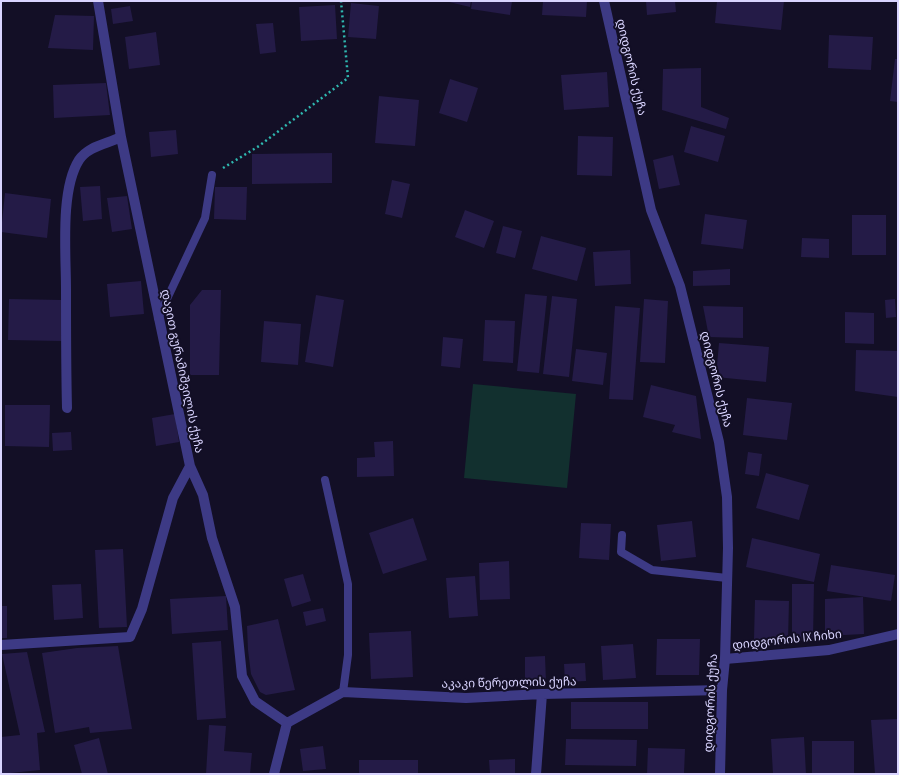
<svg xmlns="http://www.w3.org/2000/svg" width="899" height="775" viewBox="0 0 899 775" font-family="'PT Sans Narrow','Noto Sans Georgian',sans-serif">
<rect width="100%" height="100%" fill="#130f26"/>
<path fill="#12302f" d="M 473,384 L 576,394 L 567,488 L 464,478 Z"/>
<path fill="#241b47" d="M 445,1 L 471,1 L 470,7 Z
M 472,1 L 512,1 L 510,15 L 471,9 Z
M 543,1 L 587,1 L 586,17 L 542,15 Z
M 646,1 L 675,1 L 676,12 L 647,15 Z
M 717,1 L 784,1 L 781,30 L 715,23 Z
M 351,3 L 379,6 L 376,39 L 348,37 Z
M 335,5 L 337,39 L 301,41 L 299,7 Z
M 130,6 L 133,21 L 113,24 L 111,9 Z
M 55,15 L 94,16 L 93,50 L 48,48 Z
M 273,23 L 276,52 L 260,54 L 256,24 Z
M 156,32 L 160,65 L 129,69 L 125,37 Z
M 829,35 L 873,37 L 871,70 L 828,68 Z
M 895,59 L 898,59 L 898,102 L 890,101 Z
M 701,68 L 701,107 L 729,118 L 726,129 L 662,110 L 663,69 Z
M 607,72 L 609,107 L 564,110 L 561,75 Z
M 450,79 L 478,88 L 467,122 L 439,113 Z
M 106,83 L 110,115 L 54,118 L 53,85 Z
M 379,96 L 419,100 L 415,146 L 375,143 Z
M 691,126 L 725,136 L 718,162 L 684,152 Z
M 176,130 L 178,154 L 151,157 L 149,132 Z
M 578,136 L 613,137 L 612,176 L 577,175 Z
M 332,153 L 332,183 L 252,184 L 252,154 Z
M 673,155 L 680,185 L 659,189 L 653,160 Z
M 392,180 L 410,184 L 402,218 L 385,214 Z
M 100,186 L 102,219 L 83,221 L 80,187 Z
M 215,187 L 247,187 L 246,220 L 214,219 Z
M 5,193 L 51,199 L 47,238 L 1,232 Z
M 127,196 L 132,229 L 112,232 L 107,198 Z
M 465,210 L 494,221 L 484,248 L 455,237 Z
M 705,214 L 747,220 L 743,249 L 701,244 Z
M 852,215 L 886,215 L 886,255 L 852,255 Z
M 503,226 L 522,231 L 515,258 L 496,253 Z
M 541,236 L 586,248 L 577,281 L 532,269 Z
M 802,238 L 829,239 L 829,258 L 801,257 Z
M 630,250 L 631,284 L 595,286 L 593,252 Z
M 730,269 L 730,285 L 693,286 L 693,271 Z
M 141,281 L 144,314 L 110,317 L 107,284 Z
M 202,290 L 221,290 L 219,375 L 190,375 L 190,305 Z
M 525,294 L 547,296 L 539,373 L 517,371 Z
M 316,295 L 344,300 L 333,367 L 305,362 Z
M 552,296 L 577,299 L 569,377 L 543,374 Z
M 9,299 L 62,300 L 62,341 L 8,340 Z
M 644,299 L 668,301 L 665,363 L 640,362 Z
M 895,299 L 896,317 L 886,318 L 885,300 Z
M 615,306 L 640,308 L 633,400 L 609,399 Z
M 703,306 L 743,307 L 743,338 L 709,337 Z
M 845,312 L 874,313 L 874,344 L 845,343 Z
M 485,320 L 515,321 L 513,363 L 483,361 Z
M 264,321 L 301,324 L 298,365 L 261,362 Z
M 443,337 L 463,339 L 460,368 L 441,366 Z
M 719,343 L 769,347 L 766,382 L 716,377 Z
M 576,349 L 607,353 L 603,385 L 572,381 Z
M 856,350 L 898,351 L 898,397 L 855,391 Z
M 651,385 L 696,396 L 701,439 L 672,432 L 675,425 L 643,417 Z
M 747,398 L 792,403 L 787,440 L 743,435 Z
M 5,405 L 50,405 L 49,447 L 5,446 Z
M 175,414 L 179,442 L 156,446 L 152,418 Z
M 71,432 L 72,450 L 53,451 L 52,433 Z
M 393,441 L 394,476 L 357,477 L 357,458 L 375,457 L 374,442 Z
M 748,452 L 762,454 L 759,476 L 745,474 Z
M 766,473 L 809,485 L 799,520 L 756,508 Z
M 413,518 L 427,560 L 383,574 L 369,533 Z
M 692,521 L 696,557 L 661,561 L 657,525 Z
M 581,523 L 611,524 L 609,560 L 579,558 Z
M 752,538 L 820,554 L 814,582 L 746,567 Z
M 123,549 L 127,627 L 99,628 L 95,550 Z
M 509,561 L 510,599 L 480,600 L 479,563 Z
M 831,565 L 895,575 L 891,601 L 827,591 Z
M 303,574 L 311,601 L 292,607 L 284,579 Z
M 475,576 L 478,616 L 449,618 L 446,578 Z
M 81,584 L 83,618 L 54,620 L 52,585 Z
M 792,584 L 814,584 L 813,639 L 792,642 Z
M 226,596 L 228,630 L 172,634 L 170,599 Z
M 863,597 L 864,634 L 825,636 L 825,599 Z
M 755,600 L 789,601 L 788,640 L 754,639 Z
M 1,606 L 7,606 L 7,638 L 1,638 Z
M 323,608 L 326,621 L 306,626 L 303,612 Z
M 278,619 L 295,690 L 266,695 L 260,692 L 251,674 L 248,650 L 247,626 Z
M 411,631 L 413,677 L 371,679 L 369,633 Z
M 657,639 L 700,639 L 699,675 L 656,675 Z
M 221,641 L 226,718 L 197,720 L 192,643 Z
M 633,644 L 636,678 L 603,680 L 601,646 Z
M 118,646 L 132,729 L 90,733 L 89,727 L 55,733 L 42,653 L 77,648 Z
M 27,652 L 45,732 L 37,733 L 40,770 L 1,774 L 1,737 L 20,735 L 2,654 Z
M 545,656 L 546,682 L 525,682 L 525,657 Z
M 585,663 L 586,681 L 565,682 L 564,664 Z
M 571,702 L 648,702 L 648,729 L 571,729 Z
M 898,719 L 898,774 L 875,774 L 871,720 Z
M 209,725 L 226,726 L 224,751 L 252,753 L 250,774 L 206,774 Z
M 804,737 L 806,774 L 773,774 L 771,739 Z
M 99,738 L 108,774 L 82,774 L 74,745 Z
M 566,739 L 637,740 L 636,766 L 565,765 Z
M 812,741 L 854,741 L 854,774 L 812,774 Z
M 323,746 L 326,769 L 303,771 L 300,749 Z
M 648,748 L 685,749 L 684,774 L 647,774 Z
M 515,759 L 515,774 L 490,774 L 489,760 Z
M 359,760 L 418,760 L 418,774 L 359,774 Z"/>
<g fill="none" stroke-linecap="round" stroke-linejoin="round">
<path stroke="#2fb8b0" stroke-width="2.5" stroke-dasharray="2 3" stroke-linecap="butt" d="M 223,168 L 259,146 L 348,78 L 341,1"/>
<path stroke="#3d3a85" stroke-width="8" d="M 158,318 L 205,218 L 212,175
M 325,480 L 348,584 L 348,655 L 343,692
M 622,535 L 621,552 L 652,570 L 727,578"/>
<path stroke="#3d3a85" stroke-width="10" d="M 98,1 L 121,137 L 190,466 L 203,495 L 212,538 L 235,607 L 242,676 L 255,701 L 287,723
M 67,408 C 66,368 66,329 66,289 C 66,253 60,190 79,160 C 88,146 107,144 121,137
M 1,645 L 130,637 L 142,609 L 173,498 L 190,466
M 725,659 L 829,650 L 898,634
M 274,774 L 287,723 L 343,692 L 466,698 L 542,694 L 722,690
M 536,774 L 542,694"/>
<path stroke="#3d3a85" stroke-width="10" d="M 604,1 L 651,210 L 680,286 L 719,442 L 727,497 L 728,548 L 725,659 L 722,690 L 720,774"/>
</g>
<g text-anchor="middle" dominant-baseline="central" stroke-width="4" stroke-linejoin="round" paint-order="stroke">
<g font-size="12" fill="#d9d4ff" stroke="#130f26">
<text transform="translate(632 67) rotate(77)">დიდგორის ქუჩა</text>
<text transform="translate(183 371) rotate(78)">დავით გურამიშვილის ქუჩა</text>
<text transform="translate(717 379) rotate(76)">დიდგორის ქუჩა</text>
<text transform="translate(787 639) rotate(-6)">დიდგორის IX ჩიხი</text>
<text transform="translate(509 682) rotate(-1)">აკაკი წერეთლის ქუჩა</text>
<text transform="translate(710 703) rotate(-87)">დიდგორის ქუჩა</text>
</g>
</g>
<rect width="899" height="775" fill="none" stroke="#d9d4ff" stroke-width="4"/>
</svg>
